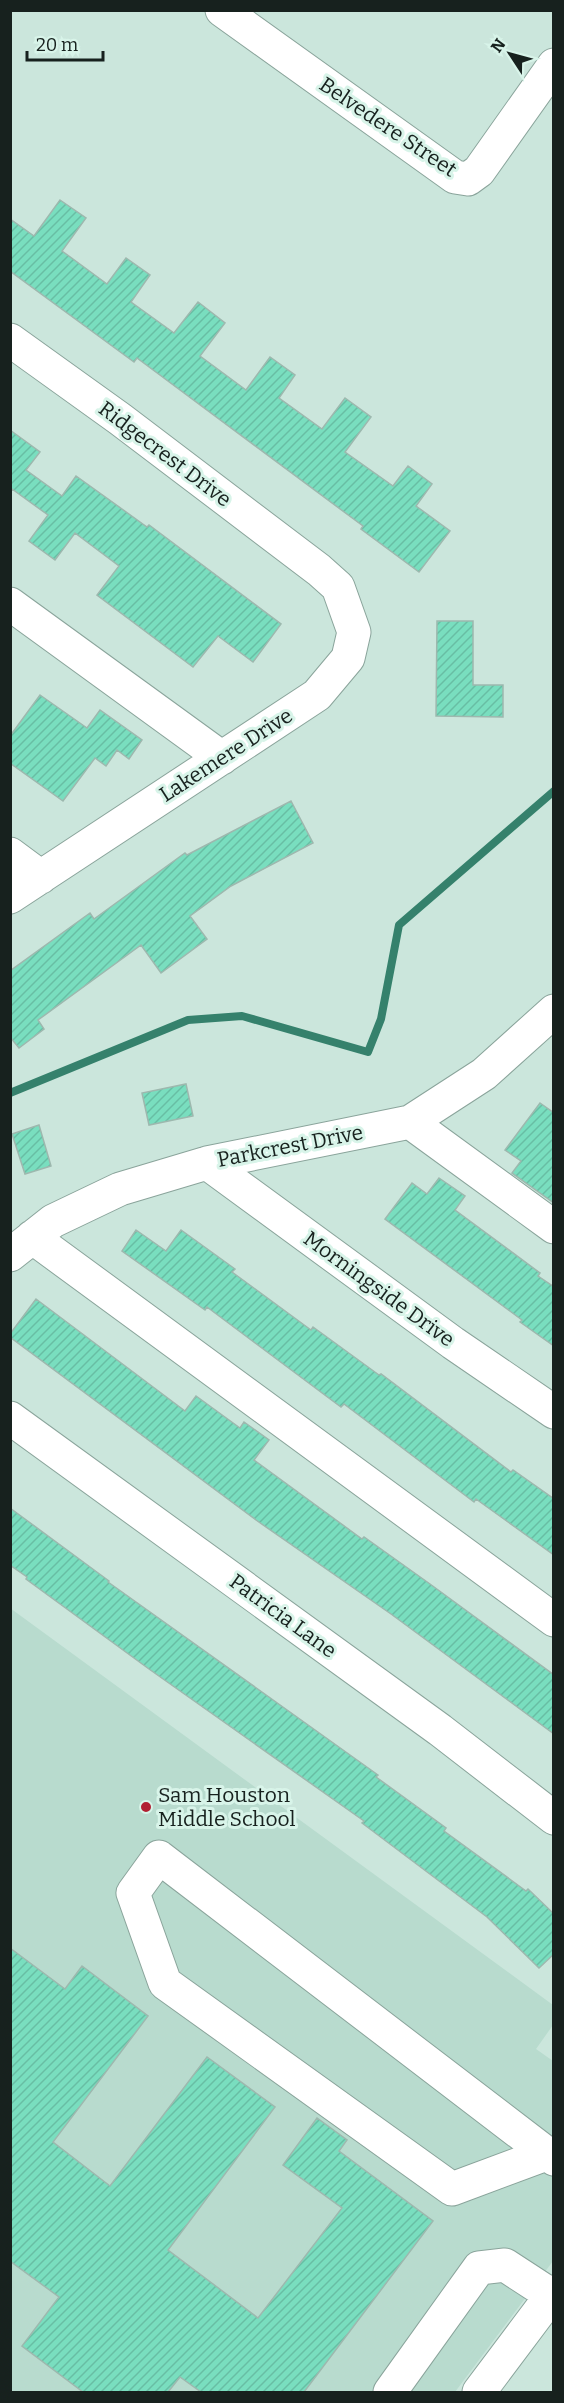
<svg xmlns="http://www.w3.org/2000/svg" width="564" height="2403" viewBox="0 0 564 2403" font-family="Bitter,serif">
<defs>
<pattern id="building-hatch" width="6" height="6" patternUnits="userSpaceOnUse" patternTransform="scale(1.5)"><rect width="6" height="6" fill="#79debf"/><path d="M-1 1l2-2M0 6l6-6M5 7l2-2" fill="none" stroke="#68bea4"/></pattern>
</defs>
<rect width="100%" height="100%" fill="#cbe6dc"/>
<path fill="#b8dbce" d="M 10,1608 L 553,2005 L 553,2025 L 536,2049 L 553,2061 L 553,2261 L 455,2392 L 11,2392 Z"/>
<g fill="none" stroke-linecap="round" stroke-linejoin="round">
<path stroke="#35816c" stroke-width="8" d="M 10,1093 L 188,1020 L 242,1016 L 368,1052 L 381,1019 L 399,925 L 554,791"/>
</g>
<path fill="url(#building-hatch)" stroke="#9db8ae" stroke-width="1.5" d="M 60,200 L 86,218 L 62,251 L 107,284 L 126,258 L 150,275 L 131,302 L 174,333 L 198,302 L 225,323 L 200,356 L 246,390 L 270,357 L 295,375 L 279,398 L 322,429 L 345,398 L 371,417 L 345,452 L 393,486 L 408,466 L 432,484 L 416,506 L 450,531 L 419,572 L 361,529 L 363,526 L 137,358 L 134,362 L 10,271 L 10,219 L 34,236 Z
M 10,430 L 40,452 L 26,470 L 62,496 L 76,476 L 147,527 L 149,525 L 281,624 L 253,662 L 218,636 L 193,667 L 97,595 L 119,566 L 75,533 L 55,560 L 29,541 L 48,515 L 12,489 L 10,492 Z
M 437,621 L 473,621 L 473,685 L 503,685 L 503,717 L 436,716 Z
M 40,695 L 87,728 L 100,710 L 142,740 L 129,759 L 117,750 L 106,766 L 95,758 L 63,801 L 10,763 L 10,736 Z
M 291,801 L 313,843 L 231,886 L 190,916 L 207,939 L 161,973 L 141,945 L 38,1020 L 44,1029 L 19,1048 L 10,1037 L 10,971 L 90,913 L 94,919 L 185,853 L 187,855 Z
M 186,1084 L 193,1116 L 149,1125 L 142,1093 Z
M 540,1103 L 554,1113 L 554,1203 L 512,1173 L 521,1161 L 505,1150 Z
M 39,1125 L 51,1166 L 25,1174 L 12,1134 Z
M 439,1178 L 465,1196 L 455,1210 L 540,1273 L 538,1276 L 554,1287 L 554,1346 L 520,1322 L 522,1320 L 385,1219 L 412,1183 L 427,1194 Z
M 136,1230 L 166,1251 L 181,1230 L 235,1269 L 232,1272 L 311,1330 L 313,1327 L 379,1375 L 381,1374 L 511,1472 L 513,1470 L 554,1499 L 554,1555 L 476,1499 L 474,1502 L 344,1404 L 341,1407 L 207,1307 L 205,1310 L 122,1251 Z
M 36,1299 L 185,1411 L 196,1396 L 240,1428 L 244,1422 L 269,1440 L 254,1460 L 362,1539 L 364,1537 L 430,1584 L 554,1675 L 554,1734 L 391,1614 L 256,1520 L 10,1337 L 10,1334 Z
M 10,1508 L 109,1581 L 108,1582 L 378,1775 L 376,1777 L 446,1828 L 444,1831 L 526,1891 L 528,1889 L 554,1914 L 554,1954 L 539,1968 L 487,1917 L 362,1823 L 364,1821 L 149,1669 L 26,1579 L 27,1577 L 10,1565 Z
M 10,1948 L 65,1989 L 82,1966 L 148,2016 L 53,2142 L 110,2186 L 207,2057 L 275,2107 L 168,2250 L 258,2318 L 342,2208 L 283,2165 L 317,2118 L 347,2140 L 339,2151 L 433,2221 L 304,2392 L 201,2392 L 180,2377 L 168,2392 L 83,2392 L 22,2346 L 59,2297 L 10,2261 Z"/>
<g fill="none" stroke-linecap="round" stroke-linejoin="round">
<defs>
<path id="minor" d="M 222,10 L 455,177 L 468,179 L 479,171 L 554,65
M 10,340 L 120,419 L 319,570 L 338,587 L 354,632 L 348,658 L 317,695 L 10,897
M 10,604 L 222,758
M 10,854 L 41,877
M 410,1122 L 554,1227
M 207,1163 L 453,1343 L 554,1412
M 32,1237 L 554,1620
M 10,1255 L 53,1221 L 120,1189 L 207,1163 L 410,1122 L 484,1074 L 554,1011
M 10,1418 L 440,1730 L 554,1818
M 546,2154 L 452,2189 L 165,1983 L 133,1893 L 159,1857 L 554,2159
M 390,2392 L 479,2268 L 505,2265 L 551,2295
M 479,2392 L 554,2292"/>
</defs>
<use href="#minor" stroke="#8aa49b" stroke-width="35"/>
<use href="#minor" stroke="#fff" stroke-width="33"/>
</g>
<circle fill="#b11e31" stroke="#d8f4e9" stroke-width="2" cx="146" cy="1807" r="6"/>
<g text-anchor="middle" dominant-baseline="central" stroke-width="6" stroke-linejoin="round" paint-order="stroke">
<g font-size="21" fill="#17211e" stroke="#d8f4e9">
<text transform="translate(388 127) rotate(34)">Belvedere Street</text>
<text transform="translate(165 454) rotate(37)">Ridgecrest Drive</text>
<text transform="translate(226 755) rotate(-33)">Lakemere Drive</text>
<text transform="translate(290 1146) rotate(-11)">Parkcrest Drive</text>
<text transform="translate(379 1289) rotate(36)">Morningside Drive</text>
<text transform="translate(283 1616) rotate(36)">Patricia Lane</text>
</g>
<g font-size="21" fill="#17211e" stroke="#d8f4e9" text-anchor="start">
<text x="158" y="1795">Sam Houston<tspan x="158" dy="24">Middle School</tspan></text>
</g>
</g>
<rect width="564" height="2403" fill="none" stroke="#17211e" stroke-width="24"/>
<g transform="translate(510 54) rotate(306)" stroke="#d8f4e9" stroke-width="4.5" paint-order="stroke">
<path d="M0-4.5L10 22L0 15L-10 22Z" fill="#17211e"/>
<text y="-9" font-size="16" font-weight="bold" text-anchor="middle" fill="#17211e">N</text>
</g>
<path d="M27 51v9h76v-9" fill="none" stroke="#17211e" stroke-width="3"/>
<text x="36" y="51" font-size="18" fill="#17211e" stroke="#d8f4e9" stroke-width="4.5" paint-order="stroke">20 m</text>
</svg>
